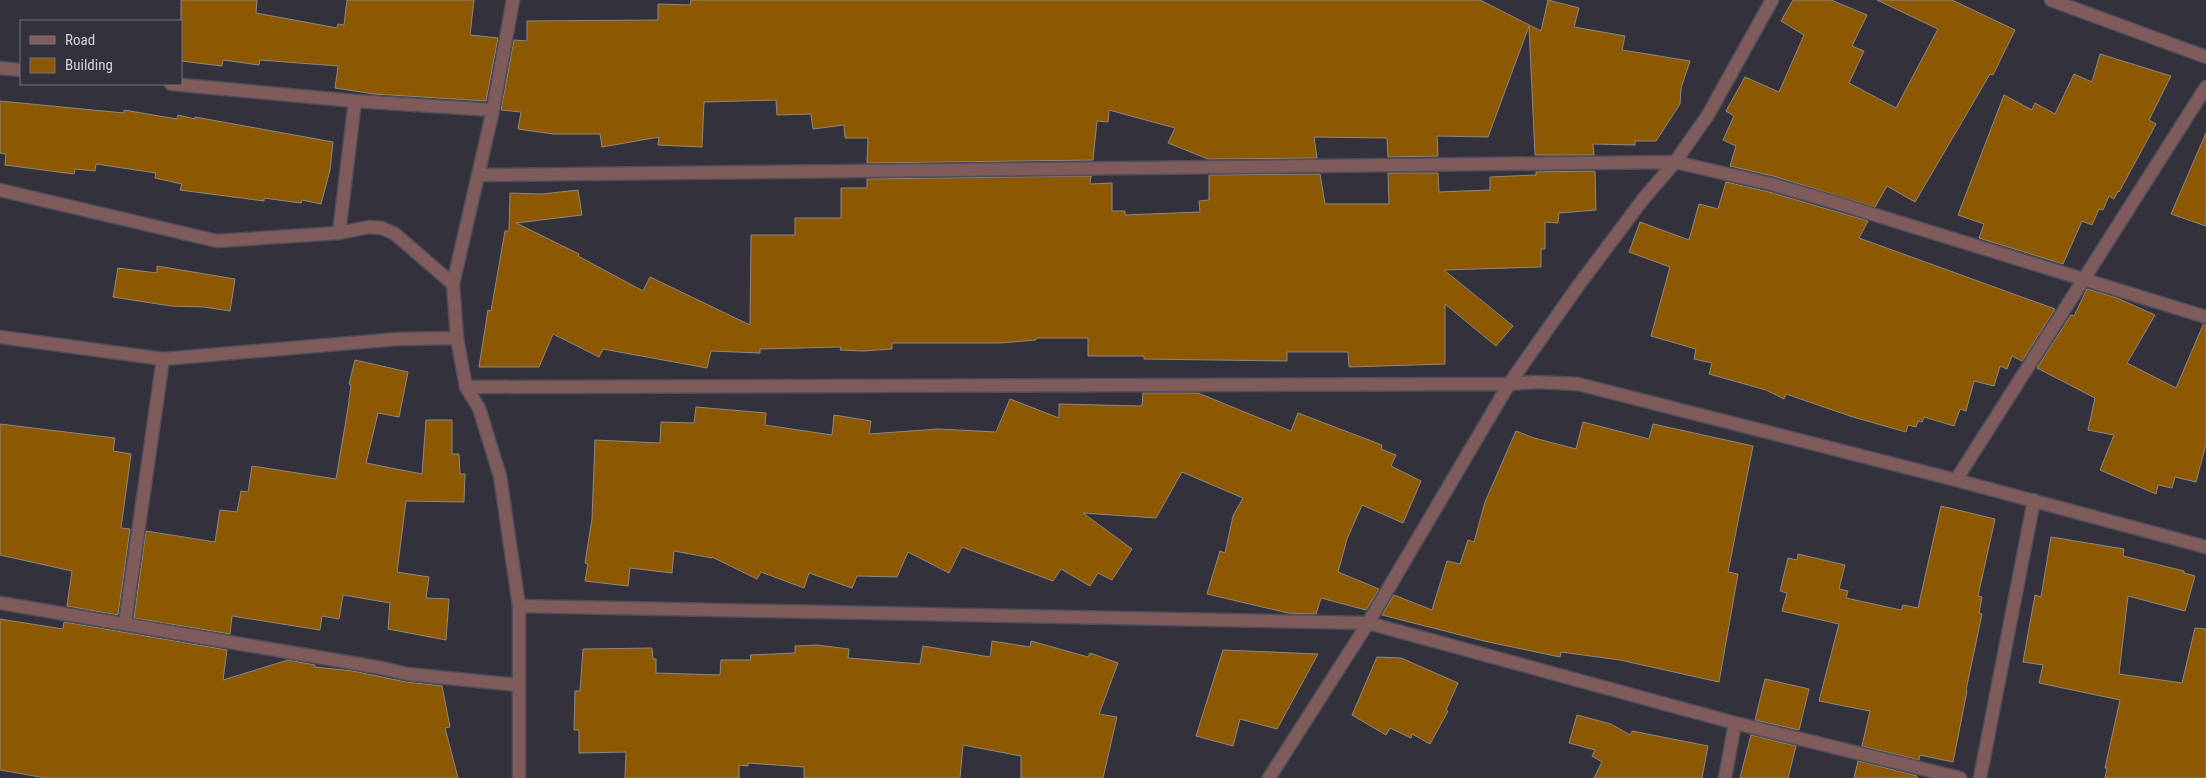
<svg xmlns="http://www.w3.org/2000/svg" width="2206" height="778" viewBox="0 0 2206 778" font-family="'Roboto Condensed',sans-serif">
<rect width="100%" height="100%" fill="#33313c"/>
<path fill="#8d5802" stroke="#92887e" d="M 181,0 L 257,0 L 256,13 L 337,28 L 338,24 L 344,25 L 347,0 L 474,0 L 470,35 L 498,38 L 486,101 L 374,94 L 335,88 L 338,66 L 260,60 L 259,65 L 223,60 L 222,66 L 181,61 Z
M 691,0 L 1480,0 L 1541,31 L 1548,0 L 1579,8 L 1574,27 L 1625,36 L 1622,50 L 1690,61 L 1681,88 L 1680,104 L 1656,141 L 1635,141 L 1635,145 L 1593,144 L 1594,155 L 1535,155 L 1529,26 L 1488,137 L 1437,136 L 1438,156 L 1388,157 L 1387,138 L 1314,137 L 1317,158 L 1208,159 L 1168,143 L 1175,128 L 1109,110 L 1108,122 L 1097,121 L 1093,160 L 867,163 L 868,138 L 845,138 L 844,125 L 813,129 L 811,114 L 777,115 L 776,100 L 704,102 L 702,147 L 658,145 L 659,137 L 602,147 L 600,134 L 553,134 L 518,129 L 521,112 L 501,110 L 514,40 L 527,41 L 527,21 L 658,20 L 658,4 L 690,5 Z
M 1793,0 L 1831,0 L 1867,15 L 1852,46 L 1864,51 L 1849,83 L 1896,108 L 1938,29 L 1877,0 L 1952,0 L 2015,30 L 1993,75 L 1990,74 L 1915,202 L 1887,186 L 1875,207 L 1773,176 L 1730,166 L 1736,146 L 1723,140 L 1734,116 L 1726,111 L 1745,77 L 1779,92 L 1804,35 L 1781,21 Z
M 2100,54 L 2171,76 L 2149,120 L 2156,124 L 2119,192 L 2118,191 L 2114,199 L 2109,196 L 2103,210 L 2099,209 L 2092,225 L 2082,221 L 2063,264 L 1979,238 L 1984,224 L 1958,215 L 2004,95 L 2032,110 L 2035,103 L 2055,114 L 2074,74 L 2092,82 Z
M 0,101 L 124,113 L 124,110 L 177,119 L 178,115 L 195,119 L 195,117 L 333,142 L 330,170 L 321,204 L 302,200 L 301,203 L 264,198 L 264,201 L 180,190 L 182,184 L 155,178 L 156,173 L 96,164 L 95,171 L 75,169 L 74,174 L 5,165 L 6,154 L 0,153 Z
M 2206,133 L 2206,226 L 2171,214 Z
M 1595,171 L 1596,210 L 1559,213 L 1558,223 L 1545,222 L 1545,249 L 1541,249 L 1541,267 L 1444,270 L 1513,326 L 1496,346 L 1445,304 L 1445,364 L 1349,367 L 1348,352 L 1287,352 L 1287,361 L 1144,359 L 1144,356 L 1088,356 L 1088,338 L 1036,338 L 1036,340 L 1000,343 L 892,343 L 892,349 L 863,351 L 840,350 L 841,347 L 760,349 L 760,353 L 711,351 L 707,368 L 603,349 L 599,357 L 553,334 L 539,367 L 479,367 L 488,310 L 491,311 L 505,231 L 509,231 L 510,193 L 542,194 L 578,190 L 582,215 L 516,223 L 579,254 L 578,256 L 643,291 L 650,277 L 750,325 L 751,235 L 795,235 L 795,218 L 841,218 L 841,188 L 867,188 L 867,179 L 1091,176 L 1090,184 L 1112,183 L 1112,211 L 1125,211 L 1125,215 L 1200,212 L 1199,201 L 1209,200 L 1209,175 L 1320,174 L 1325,204 L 1389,204 L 1388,173 L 1438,173 L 1439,192 L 1490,190 L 1490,177 L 1536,175 L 1536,172 Z
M 1726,182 L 1769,192 L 1868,221 L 1859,238 L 2055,309 L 2022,361 L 2012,356 L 2007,369 L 2000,366 L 1994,386 L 1974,381 L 1966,411 L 1960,409 L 1954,426 L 1924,417 L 1922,422 L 1918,421 L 1916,427 L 1908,425 L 1906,432 L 1853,417 L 1786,394 L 1784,399 L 1766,390 L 1709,374 L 1712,363 L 1694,359 L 1696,349 L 1651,336 L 1670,267 L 1629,252 L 1640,222 L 1689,240 L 1699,204 L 1718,209 Z
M 157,266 L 235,279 L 230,311 L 204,307 L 171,306 L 113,297 L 118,268 L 157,273 Z
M 2087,289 L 2117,298 L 2155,315 L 2127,363 L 2176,388 L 2203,325 L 2206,325 L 2206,444 L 2196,482 L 2175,477 L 2172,488 L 2158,485 L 2156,494 L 2100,470 L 2114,435 L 2088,430 L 2095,398 L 2037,368 L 2071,315 L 2074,316 Z
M 355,360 L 408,372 L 399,417 L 378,413 L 366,463 L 422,474 L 426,420 L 452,420 L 452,454 L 459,454 L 460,474 L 465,474 L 464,502 L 406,501 L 397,572 L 429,577 L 426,598 L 449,599 L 446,640 L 388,629 L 390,603 L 343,595 L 339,619 L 322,616 L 320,630 L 232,616 L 230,634 L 134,618 L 146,531 L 215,542 L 220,510 L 237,512 L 241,491 L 248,492 L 252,466 L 336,479 L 348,408 L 351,385 L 349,384 Z
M 1143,393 L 1198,393 L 1291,431 L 1298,413 L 1382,445 L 1381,449 L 1396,455 L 1391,466 L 1421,481 L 1403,523 L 1362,505 L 1347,539 L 1338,572 L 1379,589 L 1366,610 L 1321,598 L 1316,614 L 1288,613 L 1207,594 L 1220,551 L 1225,553 L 1233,516 L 1243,498 L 1182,472 L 1156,518 L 1083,513 L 1132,549 L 1112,580 L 1098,573 L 1090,586 L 1061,569 L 1053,581 L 962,547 L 949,573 L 908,552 L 897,577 L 857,576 L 852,588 L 809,573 L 804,588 L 761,572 L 757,579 L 712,557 L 712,558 L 674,551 L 672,573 L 630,568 L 628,586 L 585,581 L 588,564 L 585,563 L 592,519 L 595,440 L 660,443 L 661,422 L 694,423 L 696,407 L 766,413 L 765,425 L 832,435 L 834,415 L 871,421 L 869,434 L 938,429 L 996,432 L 1010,399 L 1059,418 L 1059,404 L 1142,406 Z
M 1583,422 L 1649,439 L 1653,424 L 1753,446 L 1728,572 L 1738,574 L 1719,682 L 1620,660 L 1561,652 L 1560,657 L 1484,641 L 1382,615 L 1394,595 L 1432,610 L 1447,561 L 1460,564 L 1468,540 L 1474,542 L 1485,502 L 1516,431 L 1534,438 L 1576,449 Z
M 0,424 L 115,438 L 113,451 L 131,454 L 121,528 L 130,529 L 118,615 L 67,606 L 72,571 L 0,555 Z
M 1941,506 L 1995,519 L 1978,596 L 1982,597 L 1979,613 L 1982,614 L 1966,690 L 1967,691 L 1953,762 L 1920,755 L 1919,760 L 1862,746 L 1870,711 L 1819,701 L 1839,624 L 1782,611 L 1787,593 L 1780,591 L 1788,558 L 1797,560 L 1798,554 L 1845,565 L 1839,589 L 1848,591 L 1846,598 L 1901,610 L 1903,605 L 1918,608 Z
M 2051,537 L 2124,549 L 2123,556 L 2184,571 L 2184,573 L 2195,576 L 2185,611 L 2128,596 L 2119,674 L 2182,683 L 2195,628 L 2206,629 L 2206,778 L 2105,778 L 2107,768 L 2105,768 L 2120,700 L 2039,683 L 2043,665 L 2023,662 L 2035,595 L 2041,597 Z
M 0,619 L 63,629 L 64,622 L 227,650 L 223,680 L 288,660 L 315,665 L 315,667 L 353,671 L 406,682 L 442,686 L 450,727 L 445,728 L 458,778 L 46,778 L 0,770 Z
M 992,641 L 1030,647 L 1031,641 L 1088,657 L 1090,653 L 1118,663 L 1099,714 L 1117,717 L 1103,778 L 1021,778 L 1021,756 L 963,745 L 960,778 L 804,778 L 804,767 L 748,763 L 748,766 L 739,765 L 739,778 L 625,778 L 626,752 L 579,753 L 579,730 L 574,730 L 575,691 L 580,691 L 583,649 L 652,648 L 653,659 L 656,659 L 656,673 L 720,675 L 721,660 L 751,660 L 750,655 L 795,653 L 795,646 L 817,645 L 849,649 L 848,658 L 920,664 L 923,646 L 990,657 Z
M 1223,650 L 1318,654 L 1277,729 L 1240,719 L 1233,746 L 1196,736 Z
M 1377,657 L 1401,658 L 1458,683 L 1446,710 L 1448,711 L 1430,744 L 1412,734 L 1411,738 L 1390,728 L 1386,735 L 1352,715 Z
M 1765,679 L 1809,689 L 1799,730 L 1755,720 Z
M 1577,715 L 1611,724 L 1630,735 L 1632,731 L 1708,746 L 1702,778 L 1594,778 L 1602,762 L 1592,756 L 1595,750 L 1569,743 Z
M 1751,735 L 1796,746 L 1788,778 L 1740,778 Z
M 1858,761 L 1917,776 L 1917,778 L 1854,778 Z"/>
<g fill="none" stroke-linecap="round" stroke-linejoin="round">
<defs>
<path id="minor" d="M 513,0 L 493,110 L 453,284 L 457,338 L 466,387 L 479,408 L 500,476 L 519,606 L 519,778
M 2051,0 L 2206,57
M 0,68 L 21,70
M 171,84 L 355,101 L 493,110
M 479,175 L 1675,162 L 1771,184 L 1830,201 L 2206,317
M 0,190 L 217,241 L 339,233 L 369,227 L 382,228 L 395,234 L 453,284
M 339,233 L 355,101
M 0,337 L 163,359 L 398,339 L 457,338
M 466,387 L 1509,384 L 1536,382 L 1578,384 L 1956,480 L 2206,547
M 1956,480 L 2206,87
M 0,603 L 382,668 L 407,674 L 518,685
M 519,606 L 1368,623 L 1735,723 L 1960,778
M 125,623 L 163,359
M 1269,778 L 1368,623 L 1509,384 L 1578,286 L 1644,198 L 1675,162 L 1708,115 L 1772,0
M 1725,778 L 1735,723
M 1980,778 L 2034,500"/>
</defs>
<use href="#minor" stroke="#504e58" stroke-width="15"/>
<use href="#minor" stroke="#805b5c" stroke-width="12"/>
</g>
<rect x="20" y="20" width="162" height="65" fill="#33313c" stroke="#74727b"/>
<rect x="30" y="36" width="25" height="8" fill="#805b5c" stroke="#74727b"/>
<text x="65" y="45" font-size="15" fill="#d5d3da">Road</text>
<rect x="30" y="58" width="25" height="15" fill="#8d5802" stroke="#74727b"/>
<text x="65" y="70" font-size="15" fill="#d5d3da">Building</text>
</svg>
